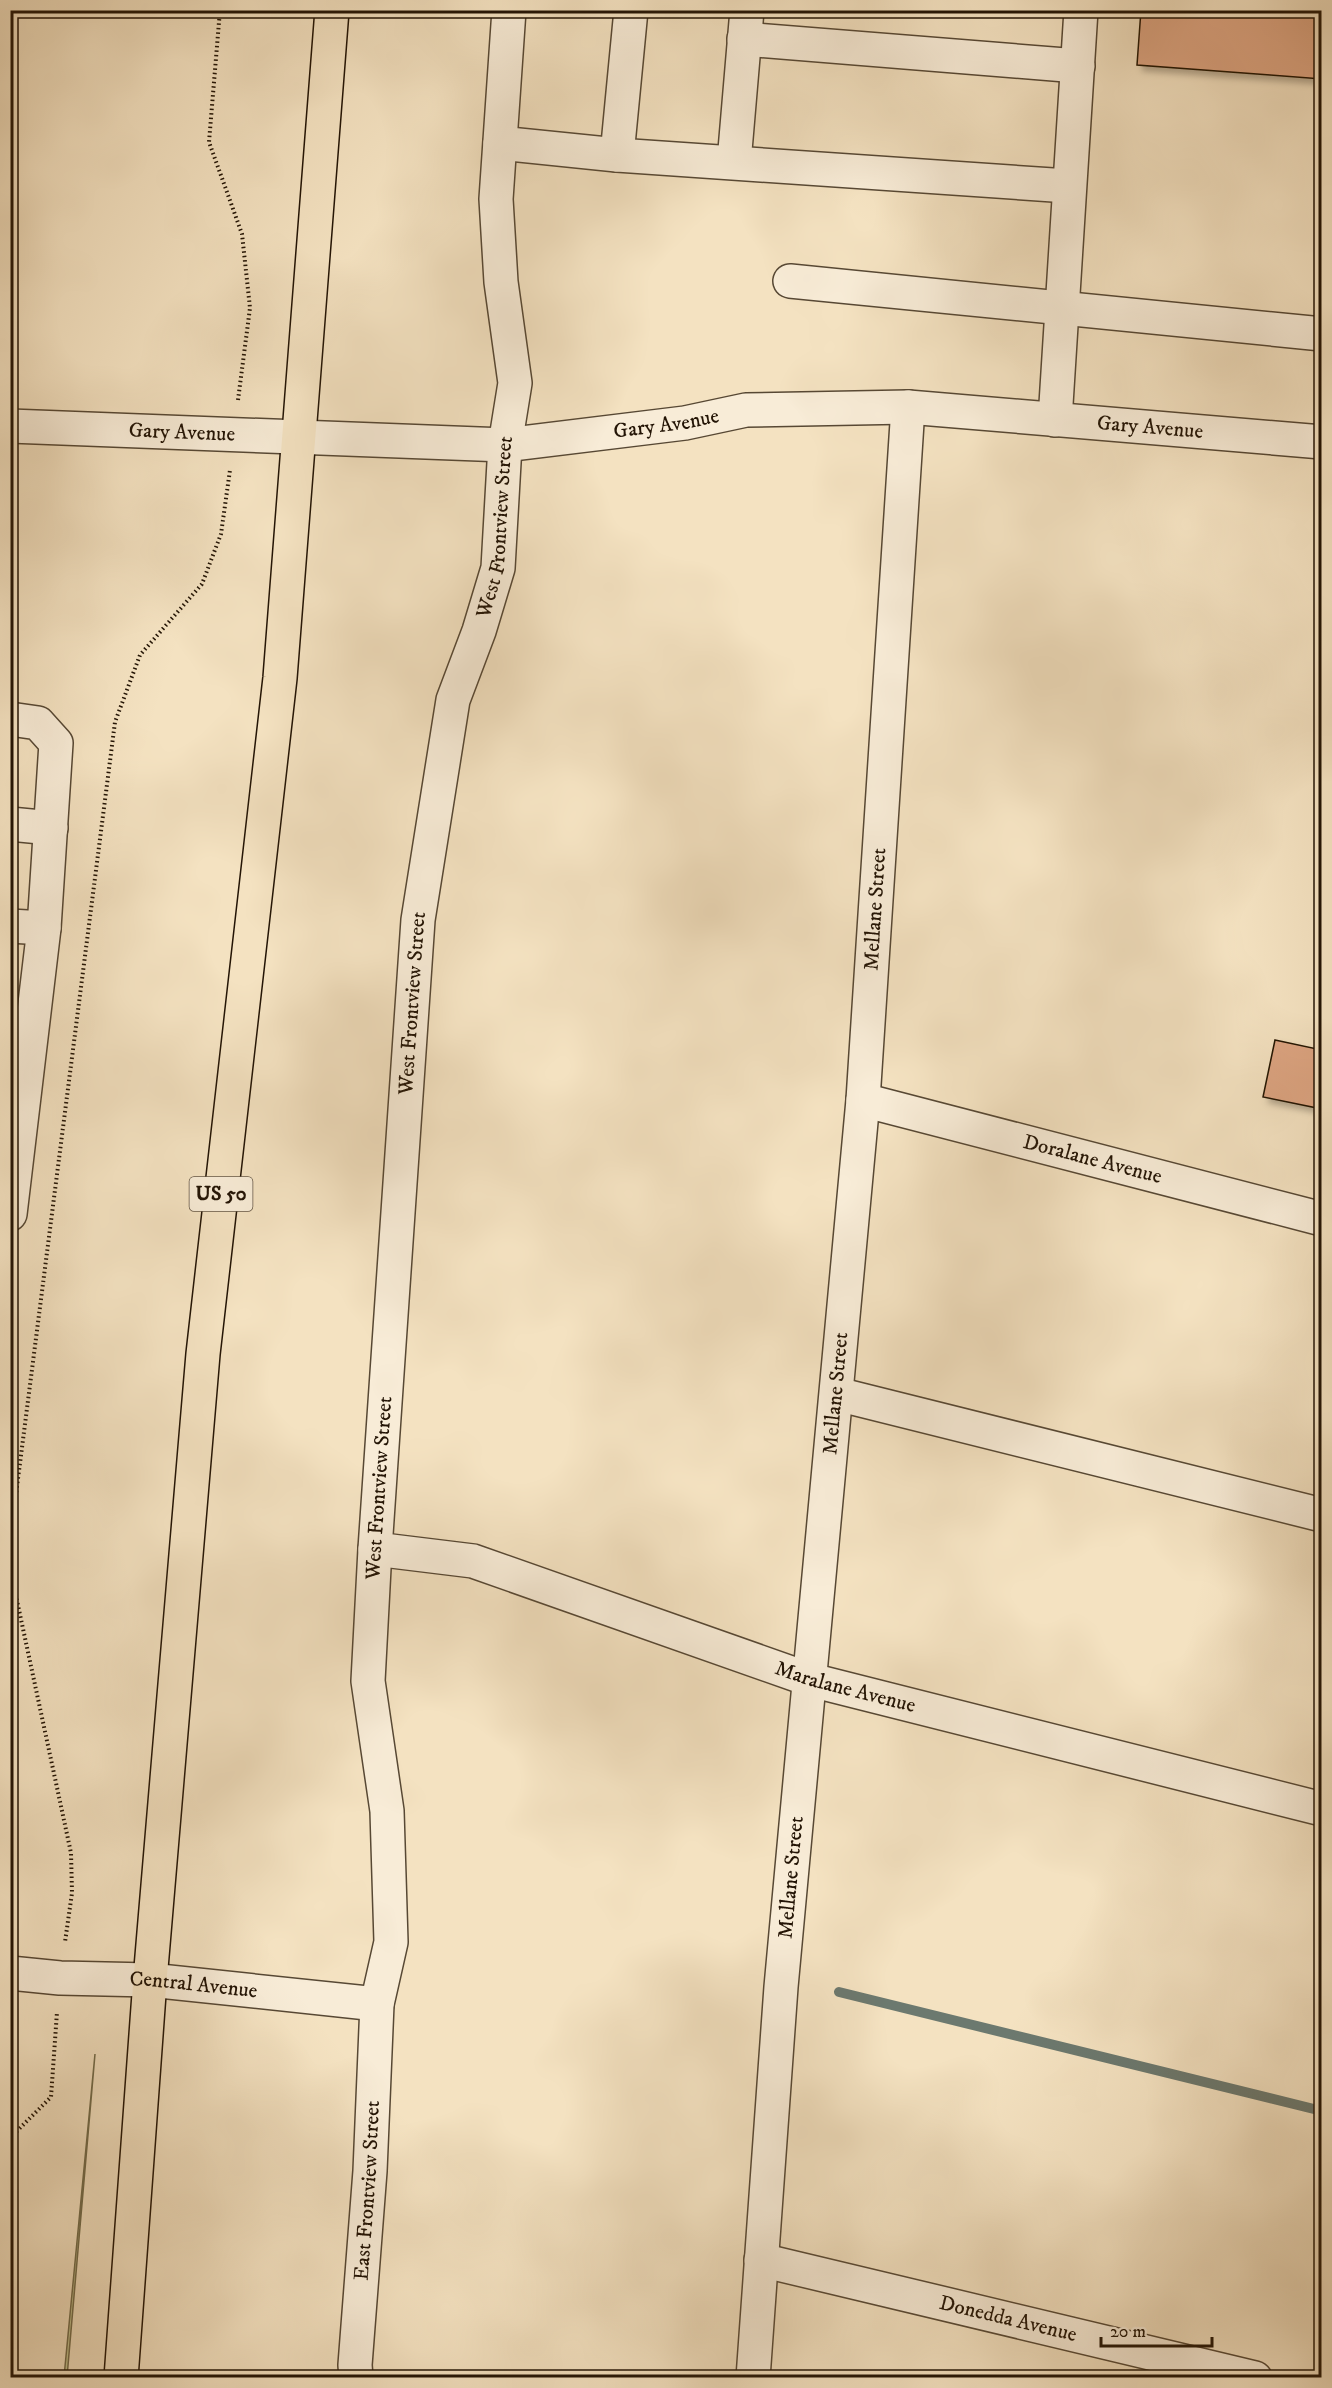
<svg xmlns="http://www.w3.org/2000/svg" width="1332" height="2388" viewBox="0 0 1332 2388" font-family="'IM FELL DW Pica',serif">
<defs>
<filter id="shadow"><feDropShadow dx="5.5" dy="5.5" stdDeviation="3" flood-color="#0004"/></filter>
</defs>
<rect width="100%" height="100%" fill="#f4e2c1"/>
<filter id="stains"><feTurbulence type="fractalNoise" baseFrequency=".00333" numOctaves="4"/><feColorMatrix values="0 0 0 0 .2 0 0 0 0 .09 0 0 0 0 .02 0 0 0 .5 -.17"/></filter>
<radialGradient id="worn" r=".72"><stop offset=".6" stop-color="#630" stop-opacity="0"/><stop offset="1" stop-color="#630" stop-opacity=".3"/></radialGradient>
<path fill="#c1c28f" stroke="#726b4a" stroke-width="1.5" d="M 95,2054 L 67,2377 L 64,2377 Z"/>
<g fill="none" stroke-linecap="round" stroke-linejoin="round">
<path stroke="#6c796f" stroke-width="10" d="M 839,1992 L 1322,2111"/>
</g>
<path fill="#dda582" stroke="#231405" stroke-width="1.5" filter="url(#shadow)" d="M 1141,10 L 1322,10 L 1322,79 L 1137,65 Z
M 1275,1040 L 1322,1050 L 1322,1109 L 1263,1097 Z"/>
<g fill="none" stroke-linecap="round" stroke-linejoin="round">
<defs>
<g id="minor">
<path d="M 744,39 L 1078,66"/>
<path d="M 500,143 L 617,155 L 1068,186"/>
<path d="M 617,155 L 631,10"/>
<path d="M 734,162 L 747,10"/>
<path d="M 790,281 L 1322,334"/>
<path d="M 1055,420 L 1081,10"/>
<path id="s1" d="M 10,426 L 505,445 L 685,423 L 746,410 L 908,407 L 1322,442"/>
<path d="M 10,719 L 38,723 L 56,743 L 44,928 L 10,1214"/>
<path d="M 10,824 L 51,828"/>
<path d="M 10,926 L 44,928"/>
<path id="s2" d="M 863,1100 L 1322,1219"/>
<path d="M 837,1394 L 1322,1515"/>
<path id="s3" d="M 375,1549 L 473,1561 L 811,1680 L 1322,1809"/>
<path id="s4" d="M 10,1973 L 60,1978 L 150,1980 L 377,2004"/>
<path id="s5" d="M 761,2260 L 1255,2378"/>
<path id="s6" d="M 356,2378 L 355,2365 L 370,2171 L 377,2004 L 391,1942 L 387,1811 L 368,1681 L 375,1549 L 418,920 L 453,700 L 479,631 L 498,568 L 505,445 L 515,383 L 501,282 L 496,199 L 509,10"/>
<path id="s7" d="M 753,2378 L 781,1987 L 863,1100 L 908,407"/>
</g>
<path id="highway" d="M 121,2378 L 150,1980 L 203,1354 L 280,678 L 332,10"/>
</defs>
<use href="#minor" stroke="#574834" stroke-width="36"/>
<use href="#highway" stroke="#231405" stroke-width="36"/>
<path stroke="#231405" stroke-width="4" stroke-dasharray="1.5 3" stroke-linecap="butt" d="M 220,10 L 209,142 L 242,234 L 250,308 L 238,400
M 10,1541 L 115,722 L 140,655 L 202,584 L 221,534 L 230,470
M 10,1568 L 71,1853 L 72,1893 L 65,1942
M 10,2138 L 51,2097 L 57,2012"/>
<use href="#minor" stroke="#f8ecd7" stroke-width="33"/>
<use href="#highway" stroke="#f4e2c1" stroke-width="33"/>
</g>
<g text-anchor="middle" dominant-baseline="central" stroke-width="6" stroke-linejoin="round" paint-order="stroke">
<rect fill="#f8ecd7" stroke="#635544" stroke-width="1.5" x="189.5" y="1177" width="63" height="34" rx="4.5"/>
<g font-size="20" font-weight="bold" fill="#231405">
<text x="221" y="1194">US 50</text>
</g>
<g font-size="21" fill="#231405" stroke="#f8ecd7">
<text stroke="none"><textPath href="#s1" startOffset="658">Gary Avenue</textPath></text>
<text stroke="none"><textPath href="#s1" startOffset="1144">Gary Avenue</textPath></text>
<text stroke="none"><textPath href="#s1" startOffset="172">Gary Avenue</textPath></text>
<text stroke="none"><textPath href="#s6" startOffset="1866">West Frontview Street</textPath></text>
<text stroke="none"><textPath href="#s7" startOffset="1474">Mellane Street</textPath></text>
<text stroke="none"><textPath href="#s6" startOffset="1380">West Frontview Street</textPath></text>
<text stroke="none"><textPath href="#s2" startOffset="237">Doralane Avenue</textPath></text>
<text stroke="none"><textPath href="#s7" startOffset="988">Mellane Street</textPath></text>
<text stroke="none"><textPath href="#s6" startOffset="894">West Frontview Street</textPath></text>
<text stroke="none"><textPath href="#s3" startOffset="492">Maralane Avenue</textPath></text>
<text stroke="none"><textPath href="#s7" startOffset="502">Mellane Street</textPath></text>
<text stroke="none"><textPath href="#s4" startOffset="184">Central Avenue</textPath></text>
<text stroke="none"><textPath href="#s6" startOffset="188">East Frontview Street</textPath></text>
<text stroke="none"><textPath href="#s5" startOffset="254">Donedda Avenue</textPath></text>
</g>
</g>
<rect width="1332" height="2388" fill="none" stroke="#f4e2c1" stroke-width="36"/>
<rect x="12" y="12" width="1308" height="2364" fill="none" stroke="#231405" stroke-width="3"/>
<rect x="18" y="18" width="1296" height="2352" fill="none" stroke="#231405" stroke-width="1.5"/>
<path d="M1101 2337v9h111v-9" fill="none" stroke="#231405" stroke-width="3"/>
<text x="1110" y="2337" font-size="18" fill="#231405" stroke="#f8ecd7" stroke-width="4.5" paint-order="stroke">20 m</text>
<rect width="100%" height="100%" filter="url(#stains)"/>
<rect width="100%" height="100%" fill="url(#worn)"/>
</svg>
